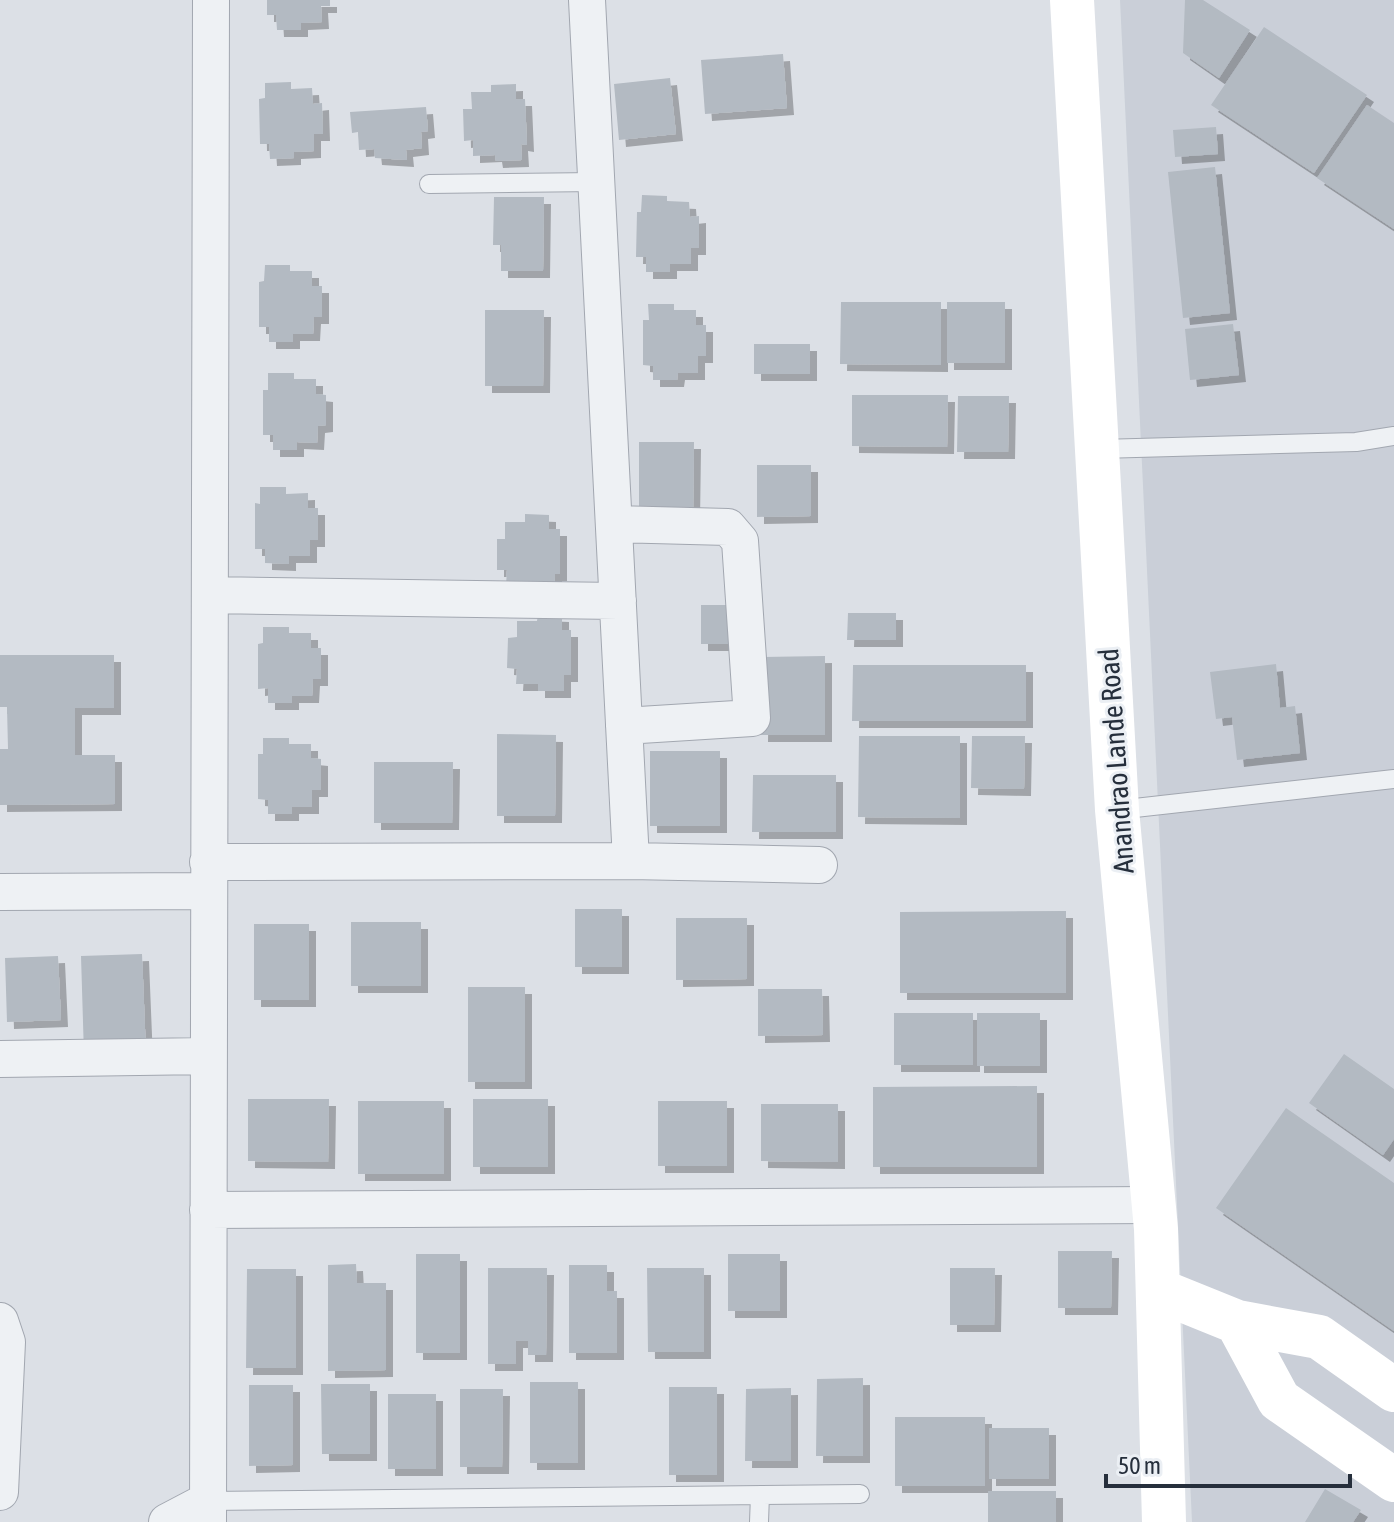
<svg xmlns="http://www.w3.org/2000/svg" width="1394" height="1522" viewBox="0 0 1394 1522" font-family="'Asap Condensed',sans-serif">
<defs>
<filter id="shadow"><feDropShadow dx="7" dy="7" stdDeviation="0" flood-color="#0004"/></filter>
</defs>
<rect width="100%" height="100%" fill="#dce0e6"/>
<path fill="#cacfd8" d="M 1120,0 L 1394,0 L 1394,1522 L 1192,1522 Z"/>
<path fill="#b3bac2" filter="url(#shadow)" d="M 267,0 L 330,0 L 330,6 L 321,6 L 322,22 L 301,23 L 301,30 L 277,30 L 276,15 L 267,15 Z
M 1185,0 L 1203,0 L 1250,30 L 1219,78 L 1183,53 Z
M 1264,27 L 1367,95 L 1314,173 L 1211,105 Z
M 783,54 L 787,108 L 705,114 L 701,60 Z
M 670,78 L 676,134 L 619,140 L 614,84 Z
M 291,82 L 291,89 L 312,88 L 313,104 L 322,103 L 323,134 L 314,134 L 314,151 L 294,152 L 294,158 L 270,159 L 269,144 L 260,144 L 259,99 L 265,98 L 265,83 Z
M 516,84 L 516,99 L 525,99 L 527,145 L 521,144 L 522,160 L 496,161 L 495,155 L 473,156 L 473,140 L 464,141 L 463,109 L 472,109 L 471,92 L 491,92 L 491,85 Z
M 1367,105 L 1394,123 L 1394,229 L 1317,178 Z
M 426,107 L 428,131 L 421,132 L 422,148 L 406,150 L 407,160 L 375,158 L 374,149 L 359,150 L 358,132 L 352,133 L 350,112 Z
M 1216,127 L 1218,154 L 1175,157 L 1173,130 Z
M 1215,167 L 1230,313 L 1183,318 L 1168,172 Z
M 642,195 L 667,196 L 667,201 L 689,202 L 690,217 L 699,216 L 699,248 L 691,248 L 691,264 L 670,264 L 670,272 L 646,272 L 646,257 L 636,257 L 637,212 L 641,212 Z
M 494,197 L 544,197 L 543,271 L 501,271 L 501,245 L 493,245 Z
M 265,265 L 290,265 L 290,271 L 312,271 L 312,286 L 322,286 L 322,317 L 314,317 L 313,334 L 293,334 L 293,342 L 269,342 L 269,327 L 259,327 L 259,282 L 264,281 Z
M 841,302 L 941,302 L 941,365 L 840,364 Z
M 947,302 L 1005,302 L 1005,363 L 947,363 Z
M 648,304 L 674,304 L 674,310 L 696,310 L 696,325 L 706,325 L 706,356 L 698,356 L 698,373 L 678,373 L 677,380 L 653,380 L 653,366 L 643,365 L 643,320 L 649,320 Z
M 485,310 L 544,310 L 543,386 L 485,386 Z
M 1233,324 L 1239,375 L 1190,380 L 1185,329 Z
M 754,344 L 810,344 L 810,374 L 754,374 Z
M 268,373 L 294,373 L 294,379 L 316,379 L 316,394 L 326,395 L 326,425 L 318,426 L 317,443 L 297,442 L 297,450 L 273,450 L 273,435 L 263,435 L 263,390 L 268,390 Z
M 852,395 L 948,395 L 947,447 L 852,446 Z
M 958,396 L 1009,396 L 1008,452 L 957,452 Z
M 639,442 L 694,442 L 693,514 L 639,514 Z
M 757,465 L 811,465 L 811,516 L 757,517 Z
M 260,487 L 286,487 L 286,494 L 308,493 L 308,508 L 318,508 L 318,540 L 310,540 L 310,556 L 289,556 L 289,564 L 265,563 L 265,549 L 255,549 L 255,503 L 260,504 Z
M 525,514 L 549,515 L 549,529 L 560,529 L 560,574 L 555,574 L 554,591 L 506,585 L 507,570 L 497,570 L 497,539 L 505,539 L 505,522 L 525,522 Z
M 701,605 L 737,605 L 737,644 L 701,644 Z
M 848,613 L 896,613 L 896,640 L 847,640 Z
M 538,614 L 562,615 L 562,630 L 571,630 L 571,675 L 564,675 L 564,691 L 538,691 L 538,684 L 516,684 L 517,669 L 507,668 L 508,638 L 517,637 L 517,621 L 537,621 Z
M 263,627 L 289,627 L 289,633 L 311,633 L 311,648 L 321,648 L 321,679 L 313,679 L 312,696 L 292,696 L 292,703 L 268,703 L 268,688 L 258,689 L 258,644 L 263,643 Z
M 0,655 L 114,655 L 114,708 L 75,708 L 75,755 L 115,755 L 115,804 L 0,805 L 0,749 L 8,749 L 7,707 L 0,707 Z
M 825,656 L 825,735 L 761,735 L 762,657 Z
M 1276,664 L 1280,708 L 1295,706 L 1300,753 L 1237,760 L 1232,717 L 1216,719 L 1210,672 Z
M 853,665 L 1026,665 L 1026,721 L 852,721 Z
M 497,734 L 556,735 L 555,816 L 497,816 Z
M 859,736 L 960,736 L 960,818 L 858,817 Z
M 972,736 L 1025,736 L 1024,789 L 971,788 Z
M 263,738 L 289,738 L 289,744 L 311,744 L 311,758 L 321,759 L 321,790 L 312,790 L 312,807 L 292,807 L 292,814 L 268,814 L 268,800 L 258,799 L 258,754 L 263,754 Z
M 650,751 L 720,751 L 720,826 L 650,826 Z
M 374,762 L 453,762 L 452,823 L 374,823 Z
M 753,775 L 836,775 L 836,832 L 752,832 Z
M 575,909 L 622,909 L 622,967 L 575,967 Z
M 1066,911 L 1066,993 L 900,993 L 900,912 Z
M 676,918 L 747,918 L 747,979 L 676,980 Z
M 351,922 L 421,922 L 421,986 L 351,986 Z
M 254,924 L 309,924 L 309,1000 L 254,1000 Z
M 142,954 L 146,1053 L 84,1055 L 81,956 Z
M 58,956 L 61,1020 L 7,1022 L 5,958 Z
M 468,987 L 525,987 L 525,1082 L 468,1082 Z
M 758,989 L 822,989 L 823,1035 L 758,1036 Z
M 894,1013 L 973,1013 L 973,1065 L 894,1065 Z
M 977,1013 L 1040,1013 L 1040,1066 L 977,1066 Z
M 1344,1054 L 1394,1089 L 1394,1139 L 1383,1155 L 1309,1103 Z
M 1037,1086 L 1037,1167 L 873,1167 L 873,1087 Z
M 248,1099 L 329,1099 L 328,1162 L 248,1161 Z
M 473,1099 L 548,1099 L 548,1167 L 473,1167 Z
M 358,1101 L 444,1101 L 444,1174 L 358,1174 Z
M 658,1101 L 727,1101 L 727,1166 L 658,1166 Z
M 761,1104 L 838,1104 L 838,1162 L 761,1161 Z
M 1286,1108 L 1394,1183 L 1394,1331 L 1216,1208 Z
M 1058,1251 L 1112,1251 L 1111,1308 L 1058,1308 Z
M 416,1254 L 460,1254 L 460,1353 L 416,1353 Z
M 728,1254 L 780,1254 L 780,1311 L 728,1311 Z
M 356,1264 L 357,1283 L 386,1283 L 386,1370 L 328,1371 L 328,1265 Z
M 569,1265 L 607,1265 L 607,1291 L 617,1291 L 617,1353 L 569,1353 Z
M 488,1268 L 547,1268 L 546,1355 L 528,1355 L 528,1341 L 516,1341 L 516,1364 L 488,1364 Z
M 647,1268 L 704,1268 L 704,1352 L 648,1352 Z
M 950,1268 L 995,1268 L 994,1325 L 950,1325 Z
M 247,1269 L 296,1269 L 296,1368 L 246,1368 Z
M 863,1378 L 863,1456 L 816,1456 L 817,1379 Z
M 530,1382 L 578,1382 L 578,1463 L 530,1463 Z
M 321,1384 L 370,1384 L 370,1454 L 322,1454 Z
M 249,1385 L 293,1385 L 293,1465 L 249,1466 Z
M 669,1387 L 717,1387 L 717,1475 L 669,1475 Z
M 791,1388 L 791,1461 L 745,1461 L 746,1389 Z
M 460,1389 L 503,1389 L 502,1467 L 460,1467 Z
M 388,1394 L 436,1394 L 436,1469 L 388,1469 Z
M 895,1417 L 985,1417 L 985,1486 L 895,1486 Z
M 989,1428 L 1049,1428 L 1049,1479 L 989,1479 Z
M 1325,1489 L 1361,1510 L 1353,1522 L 1305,1522 Z
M 988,1491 L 1056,1491 L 1056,1522 L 988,1522 Z"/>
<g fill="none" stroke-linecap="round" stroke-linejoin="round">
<defs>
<path id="lane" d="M 429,184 L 596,182
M 1100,449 L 1356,442 L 1394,436
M 1117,810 L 1394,779
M 207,1501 L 860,1494
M 759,1522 L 760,1495"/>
<path id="street" d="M 587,0 L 631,861
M 614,524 L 728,527 L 740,541 L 752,718 L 624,726
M 210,595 L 618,601
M 208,862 L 631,861 L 819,865
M 0,892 L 208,891
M 0,1059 L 208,1056
M 208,1210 L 1154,1205
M 0,1321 L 7,1342 L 0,1492
M 167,1522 L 207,1501
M 208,1522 L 211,0"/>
</defs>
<use href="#lane" stroke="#a2a7b0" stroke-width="20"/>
<use href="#street" stroke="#a2a7b0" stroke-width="38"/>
<use href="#lane" stroke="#eef1f4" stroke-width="18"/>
<use href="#street" stroke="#eef1f4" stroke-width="36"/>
<path stroke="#fff" stroke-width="44" d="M 1072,0 L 1117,810 L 1156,1229 L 1164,1522
M 1158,1290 L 1237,1322 L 1319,1337 L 1394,1390
M 1237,1322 L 1279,1400 L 1394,1480"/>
</g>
<g text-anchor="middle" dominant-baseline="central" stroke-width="6" stroke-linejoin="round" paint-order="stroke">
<g font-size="28" fill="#262f3c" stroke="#ebeff4">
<text transform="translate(1116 761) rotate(-94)">Anandrao Lande Road</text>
</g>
</g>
<path d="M1106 1474v12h244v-12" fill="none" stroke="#262f3c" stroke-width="4"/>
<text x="1118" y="1474" font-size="24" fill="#262f3c" stroke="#ebeff4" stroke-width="6" paint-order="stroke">50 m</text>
</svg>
